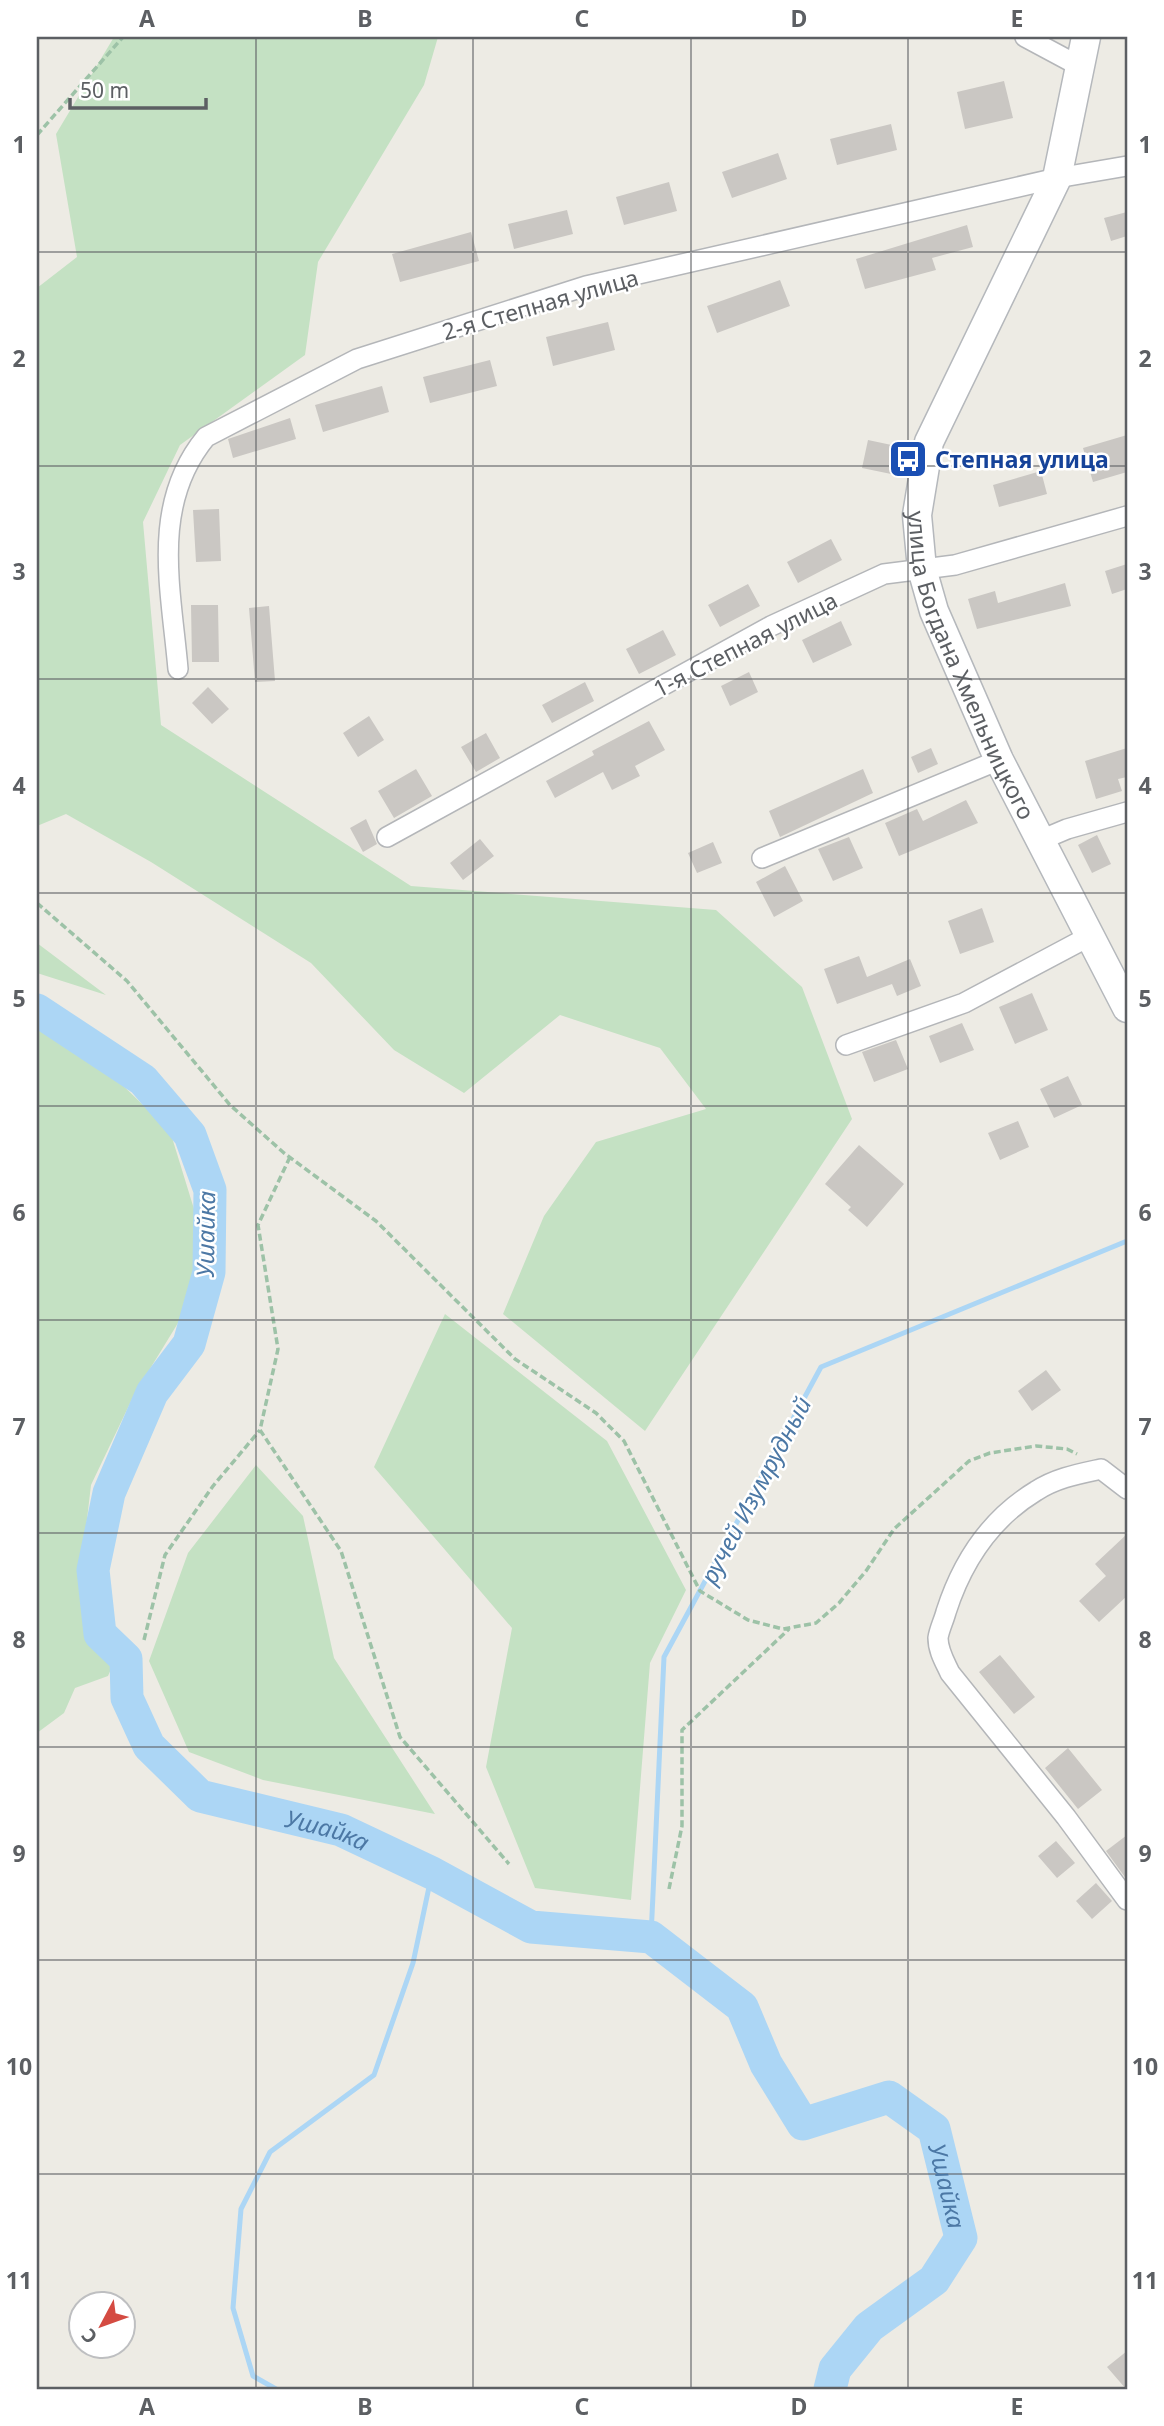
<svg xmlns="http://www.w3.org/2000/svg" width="1164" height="2426" viewBox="0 0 1164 2426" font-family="'Noto Sans',sans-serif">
<rect width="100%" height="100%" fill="#edebe4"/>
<path fill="#c4e1c3" d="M 114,37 L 438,37 L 424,85 L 318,262 L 305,355 L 180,445 L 143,522 L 161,725 L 411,886 L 716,910 L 802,987 L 852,1119 L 645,1431 L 503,1314 L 544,1216 L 596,1142 L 706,1109 L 660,1048 L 560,1015 L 464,1093 L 394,1050 L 311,963 L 151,862 L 66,814 L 37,826 L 37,288 L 77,257 L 56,134 Z
M 37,943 L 106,995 L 37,973 Z
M 37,1025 L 46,1028 L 111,1074 L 170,1131 L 194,1209 L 199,1252 L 189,1305 L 134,1395 L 91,1485 L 81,1571 L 84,1631 L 115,1660 L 108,1676 L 75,1688 L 64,1713 L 37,1733 Z
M 445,1314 L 607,1441 L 686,1590 L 650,1663 L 631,1900 L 535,1888 L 486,1767 L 512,1628 L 374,1467 Z
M 256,1465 L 303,1516 L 334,1658 L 435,1814 L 263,1780 L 189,1752 L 149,1661 L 188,1553 Z"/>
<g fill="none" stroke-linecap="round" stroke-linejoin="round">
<path stroke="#acd6f5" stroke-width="5" d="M 651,1937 L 664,1657 L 821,1367 L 1127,1241
M 276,2389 L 253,2376 L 233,2308 L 241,2209 L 270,2152 L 374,2075 L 413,1963 L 432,1873"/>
<path stroke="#acd6f5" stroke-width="33" id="s1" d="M 37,1010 L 143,1080 L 190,1135 L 210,1190 L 209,1272 L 189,1344 L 152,1393 L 109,1493 L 93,1570 L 100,1634 L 126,1659 L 127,1698 L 149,1746 L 200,1796 L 341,1830 L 432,1873 L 531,1927 L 651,1937 L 742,2007 L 766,2064 L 803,2124 L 889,2097 L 934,2129 L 961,2238 L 934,2280 L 869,2327 L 835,2369 L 830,2389"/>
</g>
<path fill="#cac7c3" d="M 1004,81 L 1013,118 L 965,129 L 957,92 Z
M 891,124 L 897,150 L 837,165 L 830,139 Z
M 778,153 L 787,179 L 732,198 L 722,172 Z
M 669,182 L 677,211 L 624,225 L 616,197 Z
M 567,210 L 573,234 L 514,249 L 508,224 Z
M 1127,212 L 1127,236 L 1111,241 L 1104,218 Z
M 967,225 L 973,247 L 932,258 L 936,270 L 865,289 L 856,259 Z
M 471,232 L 479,261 L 400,282 L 392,254 Z
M 780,280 L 790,306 L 717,333 L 707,306 Z
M 608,322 L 615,350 L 553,366 L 546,337 Z
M 490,360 L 497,386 L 430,403 L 423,377 Z
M 382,386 L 389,412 L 323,432 L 315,405 Z
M 290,418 L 296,439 L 233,458 L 228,439 Z
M 1127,435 L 1127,472 L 1093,482 L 1083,448 Z
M 868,440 L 901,447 L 896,475 L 862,468 Z
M 1041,471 L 1047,494 L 999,507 L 993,485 Z
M 219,509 L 221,561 L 196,562 L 193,510 Z
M 831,539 L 842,560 L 798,583 L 787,562 Z
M 1127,564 L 1127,589 L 1112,594 L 1105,571 Z
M 1065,583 L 1071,606 L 977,629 L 968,599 L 995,591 L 998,603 Z
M 748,584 L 760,606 L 720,627 L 708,605 Z
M 191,605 L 218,605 L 219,662 L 192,662 Z
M 269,606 L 275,681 L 255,682 L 249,608 Z
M 841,621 L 852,645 L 813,663 L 802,640 Z
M 663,630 L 676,655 L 639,674 L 626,649 Z
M 749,672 L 758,692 L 730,706 L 721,686 Z
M 585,682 L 594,701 L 552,723 L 542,705 Z
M 208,687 L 229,709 L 212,724 L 192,703 Z
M 369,716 L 384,740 L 358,757 L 343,733 Z
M 649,721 L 665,750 L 635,766 L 640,776 L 612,790 L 603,772 L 555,798 L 546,781 L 594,755 L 592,751 Z
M 486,733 L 500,758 L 476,772 L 461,747 Z
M 931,748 L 938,764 L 918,773 L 911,757 Z
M 1127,748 L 1127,777 L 1118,779 L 1122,791 L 1096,799 L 1085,761 Z
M 416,769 L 432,796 L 394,818 L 378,791 Z
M 863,769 L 873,793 L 780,837 L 769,811 Z
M 966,800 L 978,823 L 899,856 L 885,823 L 917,809 L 923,821 Z
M 366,819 L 377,844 L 363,852 L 350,828 Z
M 1097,835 L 1111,864 L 1092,873 L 1078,845 Z
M 849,837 L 863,868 L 833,881 L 818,849 Z
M 480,839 L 494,856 L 463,880 L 450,863 Z
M 713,842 L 722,863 L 697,873 L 688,853 Z
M 785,866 L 803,901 L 774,917 L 756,882 Z
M 982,908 L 994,942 L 960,954 L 948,921 Z
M 859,956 L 867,977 L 910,959 L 921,986 L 897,996 L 892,984 L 837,1004 L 824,969 Z
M 1032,993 L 1048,1030 L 1015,1044 L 999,1007 Z
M 962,1023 L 974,1050 L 940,1063 L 929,1036 Z
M 896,1040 L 908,1069 L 874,1082 L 862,1052 Z
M 1068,1076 L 1082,1105 L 1054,1118 L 1040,1089 Z
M 1018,1121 L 1029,1147 L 1000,1160 L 988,1133 Z
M 859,1145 L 904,1184 L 867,1227 L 848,1210 L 851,1207 L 825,1184 Z
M 1046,1370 L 1061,1390 L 1032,1411 L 1018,1391 Z
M 1127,1534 L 1127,1596 L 1099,1622 L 1079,1601 L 1106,1576 L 1095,1564 Z
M 1000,1655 L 1035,1697 L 1014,1714 L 979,1672 Z
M 1068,1748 L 1102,1790 L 1078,1809 L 1045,1768 Z
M 1127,1835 L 1127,1880 L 1106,1851 Z
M 1056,1841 L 1075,1863 L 1057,1878 L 1038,1856 Z
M 1096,1883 L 1112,1901 L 1092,1919 L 1076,1901 Z
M 1127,2351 L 1127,2389 L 1126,2389 L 1107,2367 Z"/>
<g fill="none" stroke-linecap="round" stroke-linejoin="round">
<defs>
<path id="street" d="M 1025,37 L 1081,67
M 178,669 C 171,588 150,505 206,437 L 357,359 L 586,286 L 1057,178 L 1127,166
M 387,837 L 771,626 L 884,574 L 955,565 L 1127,516
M 1041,840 L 1067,829 L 1127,812
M 762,858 L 999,760
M 846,1045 L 964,1003 L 1090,936
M 1127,1489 L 1101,1469 C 1078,1474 1056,1478 1036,1491 C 990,1519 962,1562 946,1612 C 944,1620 939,1630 938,1638 C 938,1651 945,1662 950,1673 L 1066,1817 L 1127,1900"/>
<g id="secondary">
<path id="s2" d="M 1086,37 L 1057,178 L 929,442 L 917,515 L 922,569 L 934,611 L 999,760 L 1127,1008"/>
</g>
</defs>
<use href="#street" stroke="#b4b6b9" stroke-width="22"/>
<use href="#secondary" stroke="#b5b8bc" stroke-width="31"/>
<path stroke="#9dc2a7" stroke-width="3.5" stroke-dasharray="7 3.5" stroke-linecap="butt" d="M 37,135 L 123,37
M 37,903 L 127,981 L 230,1105 L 284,1153 L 376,1221 L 515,1359 L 596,1413 L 624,1441 L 700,1591 L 748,1620 L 783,1629 L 816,1623 L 839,1603 L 866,1571 L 894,1529 L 969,1461 L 990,1453 L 1036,1446 L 1067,1449 L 1077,1454
M 290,1157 L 258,1225 L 278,1349 L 260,1430 L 341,1551 L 400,1737 L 509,1864
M 144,1640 L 165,1555 L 213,1486 L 260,1430
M 669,1889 L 682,1826 L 682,1730 L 789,1629"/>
<use href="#street" stroke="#fff" stroke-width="19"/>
<use href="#secondary" stroke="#fff" stroke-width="28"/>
</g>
<path fill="none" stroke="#5c5f63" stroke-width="2" stroke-opacity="0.55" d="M 256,37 L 256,2389M 473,37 L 473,2389M 691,37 L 691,2389M 908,37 L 908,2389M 37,252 L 1127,252M 37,466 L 1127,466M 37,679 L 1127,679M 37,893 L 1127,893M 37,1106 L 1127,1106M 37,1320 L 1127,1320M 37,1533 L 1127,1533M 37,1747 L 1127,1747M 37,1960 L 1127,1960M 37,2174 L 1127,2174"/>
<defs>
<symbol id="bus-square" viewBox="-11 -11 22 22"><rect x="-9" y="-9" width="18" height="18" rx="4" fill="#1a4fb4" stroke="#fff"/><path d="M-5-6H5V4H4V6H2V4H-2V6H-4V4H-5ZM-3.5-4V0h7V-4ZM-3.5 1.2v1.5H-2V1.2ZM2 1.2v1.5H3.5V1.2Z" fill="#fff"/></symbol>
</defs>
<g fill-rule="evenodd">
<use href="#bus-square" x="886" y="437" width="44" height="44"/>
</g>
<g text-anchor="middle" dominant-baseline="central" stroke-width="5" stroke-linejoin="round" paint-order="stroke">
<g font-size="23" fill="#5c5f63" stroke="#fff">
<text transform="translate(540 304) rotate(-16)">2-я Степная улица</text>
<text transform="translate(745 644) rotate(-27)">1-я Степная улица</text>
<text stroke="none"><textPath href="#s2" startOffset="672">улица Богдана Хмельницкого</textPath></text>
</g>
<g font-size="23" font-weight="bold" fill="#164399" stroke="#fff" text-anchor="start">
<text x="935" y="459">Степная улица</text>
</g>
<g font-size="24" font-style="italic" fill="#4c78a5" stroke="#fff">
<text transform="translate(205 1234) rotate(-89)">Ушайка</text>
<text transform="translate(755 1490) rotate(-62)">ручей Изумрудный</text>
<text stroke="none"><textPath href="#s1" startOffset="1059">Ушайка</textPath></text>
<text stroke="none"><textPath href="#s1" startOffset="1857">Ушайка</textPath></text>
</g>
</g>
<rect width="1164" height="2426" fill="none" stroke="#ffffff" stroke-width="77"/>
<g transform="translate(102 2325) rotate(229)"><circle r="33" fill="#ffffff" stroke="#bebfc1" stroke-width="2"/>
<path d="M0-5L12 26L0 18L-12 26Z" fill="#d44b42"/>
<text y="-10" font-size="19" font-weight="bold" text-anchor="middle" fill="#5c5f63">С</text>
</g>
<path d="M70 98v10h136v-10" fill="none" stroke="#5c5f63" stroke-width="3.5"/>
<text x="80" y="98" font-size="21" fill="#5c5f63" stroke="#ffffff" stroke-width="5" paint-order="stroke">50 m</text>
<rect x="38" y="38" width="1088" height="2350" fill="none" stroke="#5c5f63" stroke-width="2.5"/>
<g font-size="23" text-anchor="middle" font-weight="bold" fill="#5c5f63">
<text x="147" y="27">A</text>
<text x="365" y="27">B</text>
<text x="582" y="27">C</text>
<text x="799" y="27">D</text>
<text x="1017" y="27">E</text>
<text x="19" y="153">1</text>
<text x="1145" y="153">1</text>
<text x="19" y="367">2</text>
<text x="1145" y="367">2</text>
<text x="19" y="580">3</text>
<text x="1145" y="580">3</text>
<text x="19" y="794">4</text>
<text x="1145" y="794">4</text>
<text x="19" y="1007">5</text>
<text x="1145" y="1007">5</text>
<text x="19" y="1221">6</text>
<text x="1145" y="1221">6</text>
<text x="19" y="1435">7</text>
<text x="1145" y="1435">7</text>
<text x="19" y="1648">8</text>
<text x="1145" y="1648">8</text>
<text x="19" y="1862">9</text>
<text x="1145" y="1862">9</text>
<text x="19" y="2075">10</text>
<text x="1145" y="2075">10</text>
<text x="19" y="2289">11</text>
<text x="1145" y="2289">11</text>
<text x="147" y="2415">A</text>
<text x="365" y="2415">B</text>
<text x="582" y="2415">C</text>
<text x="799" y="2415">D</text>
<text x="1017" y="2415">E</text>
</g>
</svg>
